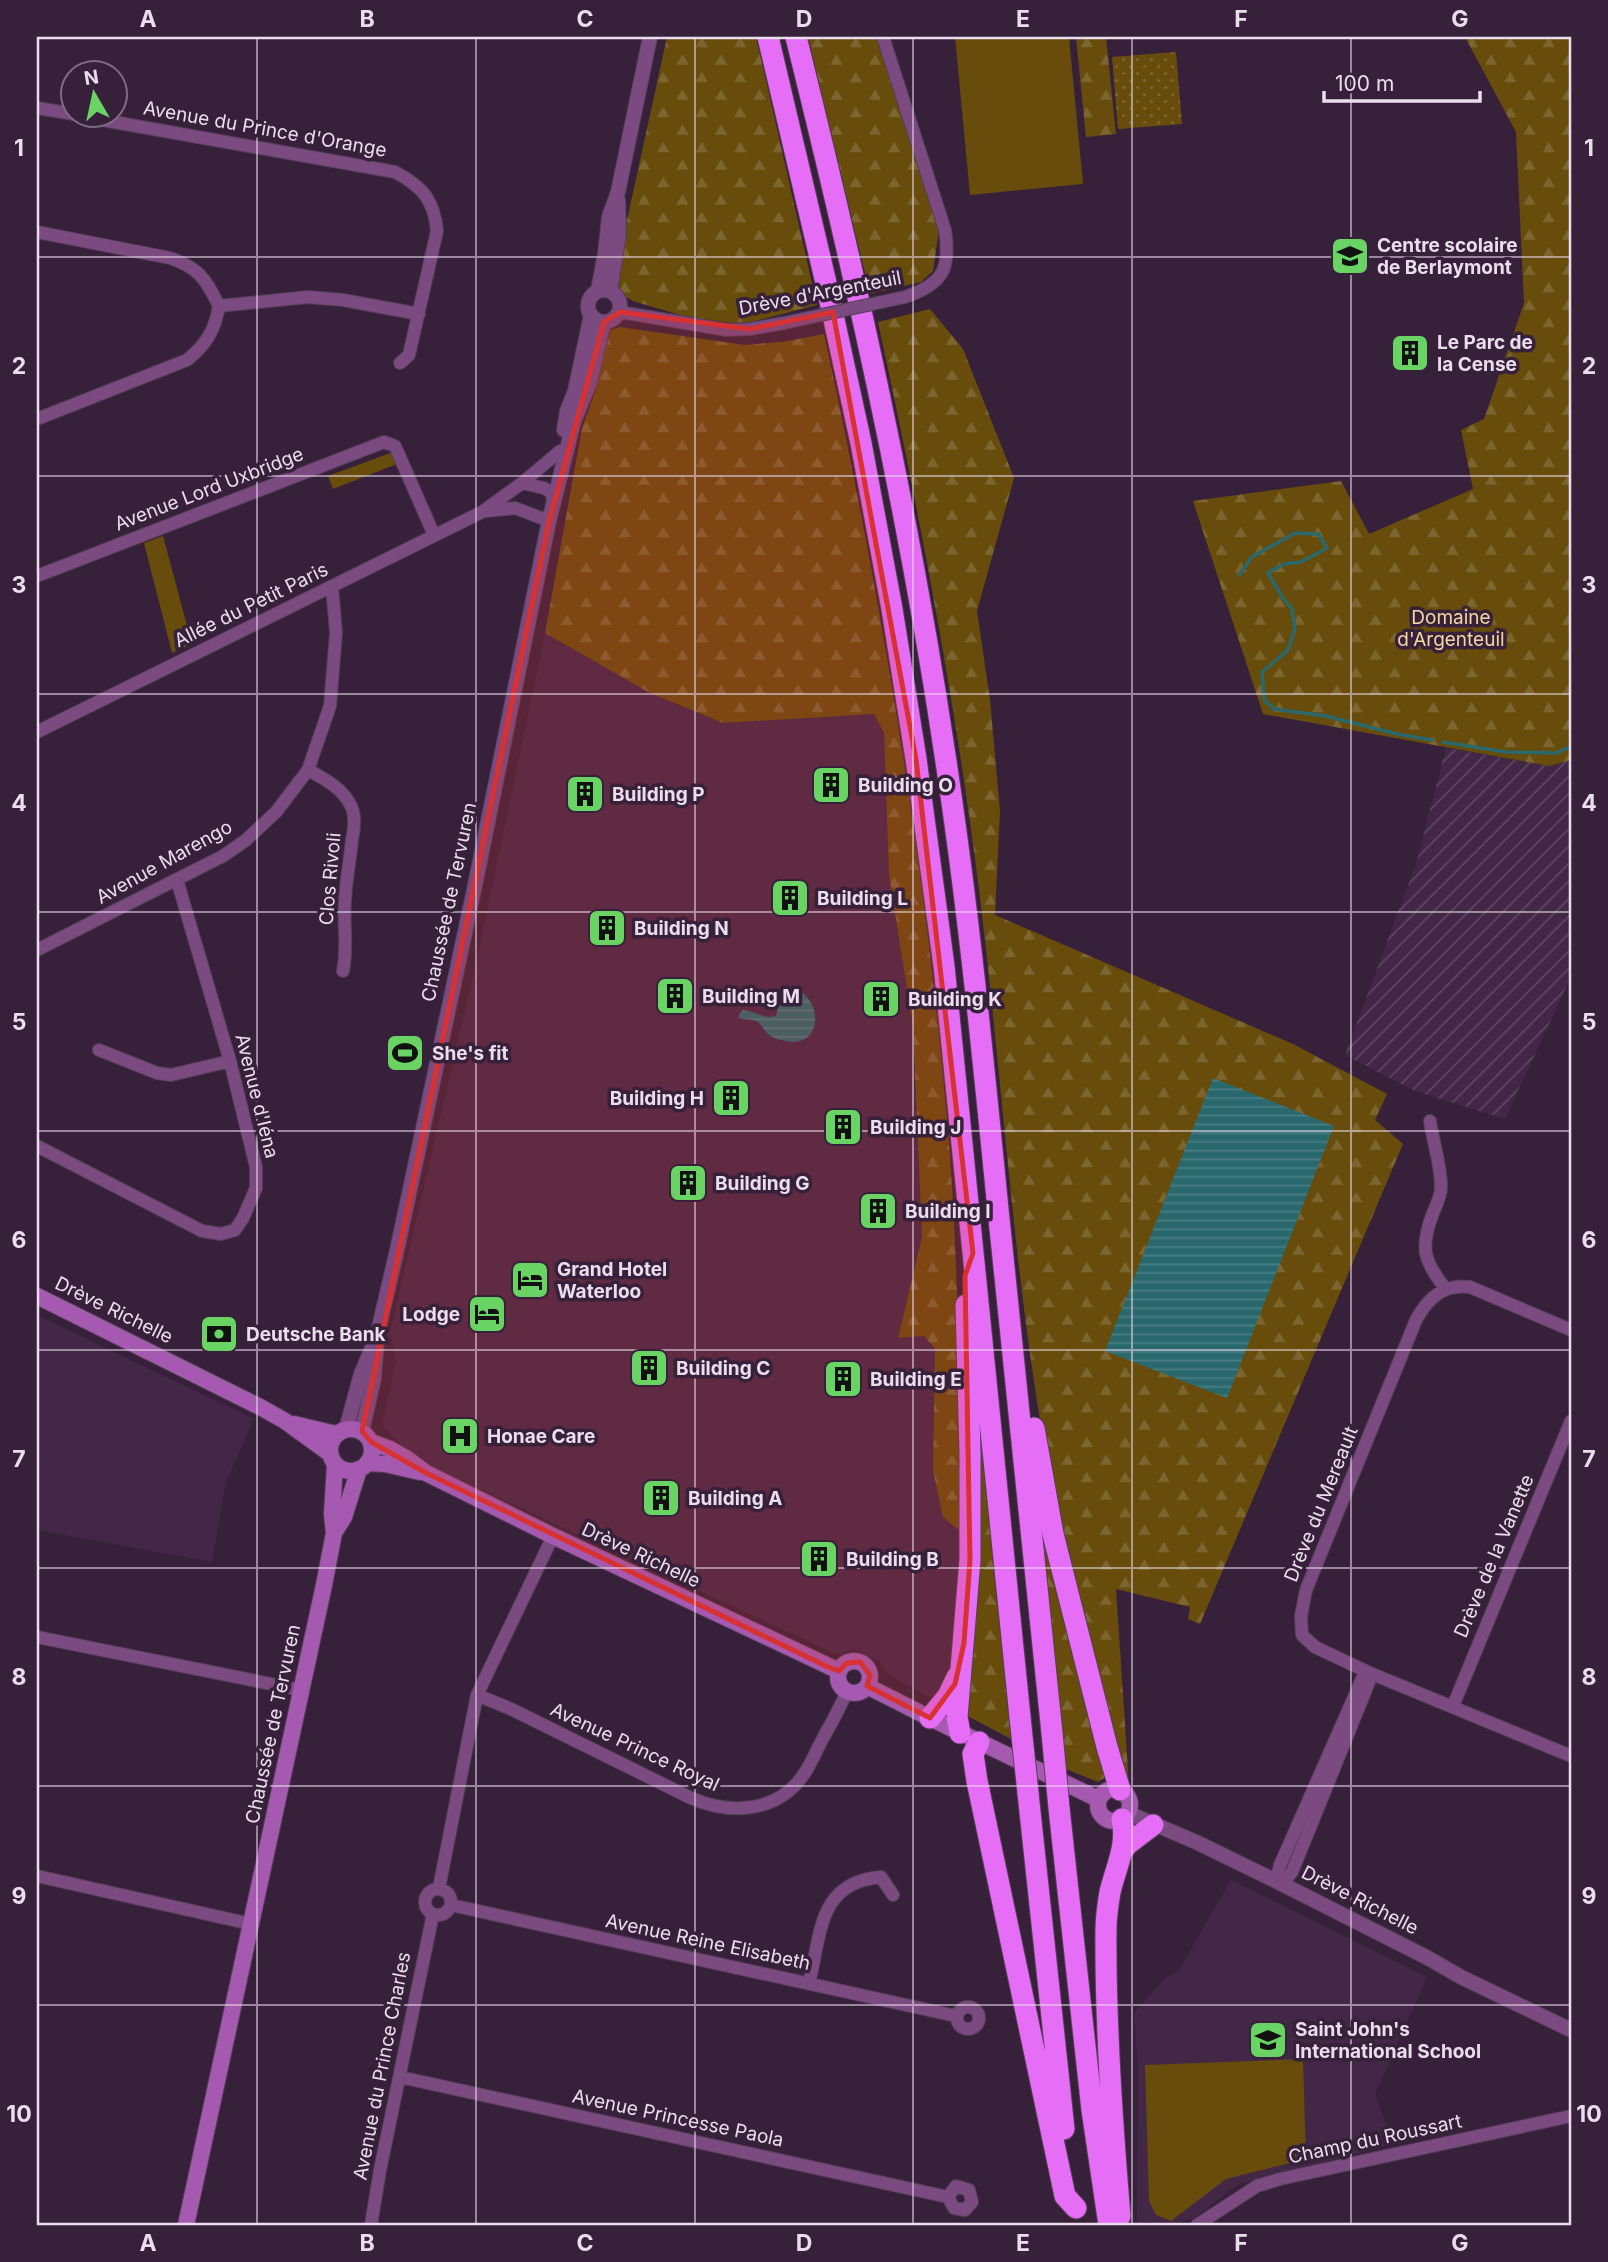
<svg xmlns="http://www.w3.org/2000/svg" width="1608" height="2262" viewBox="0 0 1608 2262" font-family="Inter,sans-serif">
<defs>
<pattern id="industrial-furrows" width="10" height="10" patternUnits="userSpaceOnUse" patternTransform="scale(1.75)"><rect width="10" height="10" fill="#422846"/><path d="M-1 1l2-2M0 10L10 0M9 11l2-2" fill="none" stroke="#5d4761"/></pattern>
<pattern id="forest-firs" width="22" height="20" patternUnits="userSpaceOnUse" patternTransform="scale(1.75)"><rect width="22" height="20" fill="#674c0b"/><path d="M5 1l3.5 6h-7zM16 11l3.5 6h-7z" fill="#7d652f"/></pattern>
<pattern id="park-dots" width="8" height="8" patternUnits="userSpaceOnUse" patternTransform="scale(1.75)"><rect width="8" height="8" fill="#674c0b"/><path d="M2 2h.1M6 6h.1" fill="none" stroke="#7d652f" stroke-width="1.8" stroke-linecap="round"/></pattern>
<pattern id="water-rules" width="6" height="5" patternUnits="userSpaceOnUse" patternTransform="scale(1.75)"><rect width="6" height="5" fill="#29696e"/><path d="M0 2.5h6" fill="none" stroke="#487e83"/></pattern>
</defs>
<rect width="100%" height="100%" fill="#37213a"/>
<path fill="#422846" d="M 545,633 L 648,692 L 723,723 L 874,714 L 884,733 L 889,875 L 913,1026 L 922,1237 L 898,1338 L 924,1336 L 935,1349 L 933,1470 L 961,1532 L 959,1605 L 949,1681 L 935,1701 L 885,1672 L 879,1661 L 854,1649 L 838,1655 L 413,1458 L 382,1425 L 396,1361 L 390,1333 L 477,959 Z
M 37,1315 L 254,1419 L 226,1482 L 212,1562 L 37,1530 Z
M 1231,1880 L 1427,1977 L 1375,2094 L 1393,2144 L 1237,2185 L 1195,2218 L 1169,2225 L 1137,2225 L 1138,2066 L 1134,2013 L 1166,1977 L 1178,1972 Z"/>
<path fill="url(#industrial-furrows)" d="M 1446,748 L 1549,766 L 1571,760 L 1571,977 L 1505,1119 L 1415,1091 L 1345,1055 L 1416,864 Z"/>
<path fill="#674c0b" d="M 955,37 L 1069,37 L 1083,184 L 970,195 Z
M 393,452 L 397,464 L 333,489 L 328,476 Z
M 163,536 L 192,644 L 172,653 L 144,543 Z
M 1303,2059 L 1306,2159 L 1226,2179 L 1171,2221 L 1156,2215 L 1149,2201 L 1145,2065 Z"/>
<path fill="url(#forest-firs)" d="M 667,37 L 756,37 L 817,305 L 751,322 L 730,323 L 683,316 L 633,301 L 617,292 L 615,275 Z
M 808,37 L 881,37 L 939,229 L 933,271 L 921,282 L 870,294 Z
M 1076,37 L 1106,37 L 1116,134 L 1086,137 Z
M 1465,37 L 1571,37 L 1571,760 L 1549,766 L 1263,714 L 1193,501 L 1341,481 L 1369,534 L 1473,489 L 1461,430 L 1484,419 L 1524,303 L 1516,132 Z
M 930,309 L 963,349 L 1014,478 L 977,611 L 990,700 L 1000,811 L 995,915 L 1293,1044 L 1387,1094 L 1375,1120 L 1403,1144 L 1200,1624 L 1188,1619 L 1190,1607 L 1116,1589 L 1129,1785 C 1113,1735 1101,1684 1088,1634 C 1072,1571 1055,1508 1044,1444 C 1011,1253 1001,1058 976,866 C 952,683 917,502 878,322 Z
M 620,327 L 745,345 L 788,341 L 824,334 C 882,600 927,871 949,1143 C 959,1273 960,1402 961,1532 L 943,1517 L 933,1470 L 935,1349 L 924,1336 L 898,1338 L 922,1237 L 913,1026 L 889,875 L 884,733 L 874,714 L 723,723 L 648,692 L 545,633 L 582,428 L 595,392 L 610,330 Z
M 976,1394 L 1011,1739 L 962,1713 Z
M 1036,1476 L 1107,1769 L 1104,1778 L 1098,1782 L 1066,1769 Z"/>
<path fill="url(#park-dots)" d="M 1176,52 L 1182,124 L 1118,129 L 1112,57 Z"/>
<path fill="url(#water-rules)" d="M 788,988 C 821,990 826,1043 792,1042 C 784,1041 772,1039 767,1033 C 763,1029 762,1024 756,1021 C 750,1019 745,1020 739,1018 L 739,1014 L 743,1010 C 755,1011 763,1019 776,1016 L 782,991 Z
M 1213,1078 L 1334,1126 L 1227,1398 L 1105,1351 Z"/>
<g fill="none" stroke-linecap="round" stroke-linejoin="round">
<path stroke="#29696e" stroke-width="3.5" d="M 1239,575 L 1252,557 L 1295,533 L 1318,534 L 1327,548 L 1301,562 L 1284,564 L 1268,573 L 1282,597 L 1292,609 L 1295,628 L 1288,650 L 1262,672 L 1264,700 L 1274,709 L 1326,716 L 1397,734 L 1432,740
M 1443,742 L 1506,752 L 1557,753 L 1571,746"/>
<defs>
<path id="minor" d="M 883,37 L 945,230 C 951,269 943,284 905,297
M 37,108 L 74,114
M 80,116 L 395,172 C 423,187 434,200 437,231 L 409,355 L 400,363
M 37,232 L 170,258 C 199,268 206,279 219,306
M 219,306 L 308,297 L 343,300 L 419,314
M 620,312 L 727,330 L 750,329 L 784,323
M 37,419 L 187,360 C 206,345 215,330 219,306
M 522,483 L 544,488 L 551,492 L 553,500
M 486,511 L 515,508 L 549,521
M 37,576 L 384,442 L 395,446 L 434,535
M 37,732 L 482,512 L 522,483 L 560,451
M 308,770 C 325,779 344,789 352,808 C 356,818 354,830 352,840 C 350,860 346,880 345,900 C 343,924 348,947 343,971
M 37,950 L 223,856 L 246,840 L 276,812 L 308,770 L 330,706 L 336,633 L 332,586
M 99,1050 L 157,1073 L 171,1075 L 230,1061
M 1430,1121 C 1433,1143 1441,1164 1441,1187 C 1441,1196 1437,1204 1433,1213 C 1420,1247 1423,1260 1445,1288
M 37,1146 L 202,1231 L 221,1234 L 235,1230 L 243,1218 L 256,1188 L 256,1167 L 230,1061 L 177,880
M 1571,1330 L 1470,1287 C 1443,1284 1428,1298 1416,1320 L 1306,1590 L 1301,1616 L 1302,1635 L 1315,1647 L 1370,1673 L 1571,1756
M 37,1637 L 301,1690
M 1370,1673 L 1369,1682 L 1292,1872 L 1287,1878 L 1276,1881 L 1280,1865 L 1362,1679 Z
M 477,1695 L 511,1709 L 691,1798 C 730,1815 778,1813 804,1774 C 811,1764 816,1751 822,1740 C 831,1724 840,1708 847,1691
M 1453,1706 L 1571,1421
M 37,1876 L 251,1924
M 439,1888 L 477,1695 L 553,1536
M425 1902a13 13 0 1 1 26 0a13 13 0 1 1-26 0Z
M 451,1905 L 956,2016
M 809,1984 C 821,1936 817,1882 881,1877 L 893,1895
M957 2018a11 11 0 1 1 22 0a11 11 0 1 1-22 0Z
M 400,2077 L 948,2197
M 956,2186 L 969,2190 L 972,2202 L 965,2210 L 954,2208 L 948,2197 Z
M 371,2225 L 380,2170 L 433,1914
M 1197,2225 L 1257,2186 L 1280,2179 L 1571,2116"/>
<path id="tertiary" d="M588 306a16 16 0 1 1 32 0a16 16 0 1 1-32 0Z
M 598,291 L 605,254 L 609,217 L 618,192 L 650,37
M 610,291 L 619,234 L 618,200
M 564,430 L 567,411 L 575,391 L 591,315
M 346,1429 L 361,1374 L 377,1336 L 397,1250 L 474,890 L 549,521 L 574,421 L 590,382 L 604,322
M 362,1431 L 374,1378 L 377,1340
M 1128,1813 L 1196,1842 L 1276,1881 L 1428,1958 L 1461,1977 L 1571,2030"/>
<path id="secondary" d="M 37,1296 L 262,1408 L 285,1421 L 329,1453
M 294,1424 L 336,1434
M330 1450a21 21 0 1 1 42 0a21 21 0 1 1-42 0Z
M 371,1442 L 390,1449 L 406,1458 L 426,1473 L 553,1536 L 839,1671
M 367,1463 L 385,1464 L 420,1472
M 334,1533 L 344,1517 L 359,1469
M838 1677a16 16 0 1 1 32 0a16 16 0 1 1-32 0Z
M 867,1686 L 930,1718 L 1098,1799
M1098 1805a16 16 0 1 1 32 0a16 16 0 1 1-32 0Z
M 186,2225 L 324,1585 L 334,1533 L 332,1514 L 335,1464"/>
<path id="motorway" d="M 768,37 L 826,283 L 861,443 L 892,609 L 916,759 L 944,966 L 1020,1717
M 796,37 C 855,274 909,513 945,755 C 968,905 983,1057 998,1209 C 1016,1384 1034,1558 1052,1733
M 1034,1428 L 1053,1534 L 1107,1747 L 1120,1790
M 930,1718 L 948,1696 L 957,1677
M 960,1733 L 957,1717 L 970,1560 L 970,1452 L 966,1305
M 979,1742 L 973,1754 L 977,1781 L 1065,2196 L 1076,2208
M 1028,1793 L 1064,2129
M 1059,1808 L 1092,2110 L 1109,2225
M 1122,1851 L 1128,1844 L 1153,1825
M 1120,2216 C 1112,2122 1105,2023 1106,1929 C 1106,1916 1108,1904 1110,1892 C 1116,1867 1128,1845 1122,1819"/>
</defs>
<use href="#minor" stroke="#543f57" stroke-width="14"/>
<use href="#tertiary" stroke="#543f57" stroke-width="16"/>
<use href="#secondary" stroke="#543f57" stroke-width="18"/>
<use href="#motorway" stroke="#543f57" stroke-width="23"/>
<use href="#minor" stroke="#7a4a80" stroke-width="12"/>
<use href="#tertiary" stroke="#7a4a80" stroke-width="14"/>
<use href="#secondary" stroke="#a659b0" stroke-width="16"/>
<use href="#motorway" stroke="#e66df6" stroke-width="21"/>
<defs>
<path id="minor-bridge" d="M 784,323 L 905,297"/>
<path id="motorway-bridge" d="M 1020,1717 L 1028,1793
M 1052,1733 L 1059,1808"/>
</defs>
<use href="#minor-bridge" stroke="#543f57" stroke-width="14" stroke-linecap="butt"/>
<use href="#motorway-bridge" stroke="#543f57" stroke-width="23" stroke-linecap="butt"/>
<use href="#minor-bridge" stroke="#7a4a80" stroke-width="12"/>
<use href="#motorway-bridge" stroke="#e66df6" stroke-width="21"/>
</g>
<path fill="#d73132" fill-opacity="0.2" stroke="#d73132" stroke-width="5" stroke-linejoin="round" d="M 620,312 L 750,329 L 833,312 L 916,759 L 973,1253 L 965,1276 L 970,1560 L 964,1643 L 955,1684 L 930,1718 L 867,1686 L 870,1675 L 860,1662 L 847,1663 L 839,1671 L 828,1667 L 426,1473 L 371,1442 L 362,1431 L 549,521 L 604,322 Z"/>
<path fill="none" stroke="#ecddee" stroke-width="2" stroke-opacity="0.55" d="M 257,37 L 257,2225M 476,37 L 476,2225M 695,37 L 695,2225M 913,37 L 913,2225M 1132,37 L 1132,2225M 1351,37 L 1351,2225M 37,257 L 1571,257M 37,476 L 1571,476M 37,694 L 1571,694M 37,912 L 1571,912M 37,1131 L 1571,1131M 37,1350 L 1571,1350M 37,1568 L 1571,1568M 37,1786 L 1571,1786M 37,2005 L 1571,2005"/>
<defs>
<symbol id="school-square" viewBox="-11 -11 22 22"><rect x="-9" y="-9" width="18" height="18" rx="4" fill="#69d464" stroke="#37213a"/><path d="M0-5L7-2L0 1L-7-2ZM-4 1L0 2.5L4 1V4Q0 6-4 4Z" fill="#111"/></symbol>
<symbol id="building-square" viewBox="-11 -11 22 22"><rect x="-9" y="-9" width="18" height="18" rx="4" fill="#69d464" stroke="#37213a"/><path d="M-4-6H4V6H1V3H-1V6H-4ZM-2.5-4.3h1.7v1.8h-1.7ZM.8-4.3h1.7v1.8H.8ZM-2.5-1h1.7V.8h-1.7ZM.8-1h1.7V.8H.8Z" fill="#111"/></symbol>
<symbol id="stadium-square" viewBox="-11 -11 22 22"><rect x="-9" y="-9" width="18" height="18" rx="4" fill="#69d464" stroke="#37213a"/><path d="M0-5a6.5 5 0 1 0 0 10a6.5 5 0 1 0 0-10ZM-3.5-1.8h7v3.6h-7Z" fill="#111"/></symbol>
<symbol id="hotel-square" viewBox="-11 -11 22 22"><rect x="-9" y="-9" width="18" height="18" rx="4" fill="#69d464" stroke="#37213a"/><path d="M-6-4.5h1.5V1H6V5H4.5V3h-9V5H-6ZM-4 0a1.8 1.8 0 1 1 3.6 0ZM.5 0V-2.5h3Q6-2.5 6 0Z" fill="#111"/></symbol>
<symbol id="bank-square" viewBox="-11 -11 22 22"><rect x="-9" y="-9" width="18" height="18" rx="4" fill="#69d464" stroke="#37213a"/><path d="M-6-4H6V4H-6ZM0-2.3a2.3 2.3 0 1 0 0 4.6a2.3 2.3 0 1 0 0-4.6Z" fill="#111"/></symbol>
<symbol id="hospital-square" viewBox="-11 -11 22 22"><rect x="-9" y="-9" width="18" height="18" rx="4" fill="#69d464" stroke="#37213a"/><path d="M-5-5h3v3.5h4V-5h3V5h-3V1.5h-4V5h-3Z" fill="#111"/></symbol>
</defs>
<g fill-rule="evenodd">
<use href="#school-square" x="1328" y="234" width="44" height="44"/>
<use href="#building-square" x="1388" y="331" width="44" height="44"/>
<use href="#building-square" x="809" y="763" width="44" height="44"/>
<use href="#building-square" x="563" y="772" width="44" height="44"/>
<use href="#building-square" x="768" y="876" width="44" height="44"/>
<use href="#building-square" x="585" y="906" width="44" height="44"/>
<use href="#building-square" x="653" y="974" width="44" height="44"/>
<use href="#building-square" x="859" y="977" width="44" height="44"/>
<use href="#stadium-square" x="383" y="1031" width="44" height="44"/>
<use href="#building-square" x="709" y="1076" width="44" height="44"/>
<use href="#building-square" x="821" y="1105" width="44" height="44"/>
<use href="#building-square" x="666" y="1161" width="44" height="44"/>
<use href="#building-square" x="856" y="1189" width="44" height="44"/>
<use href="#hotel-square" x="508" y="1258" width="44" height="44"/>
<use href="#hotel-square" x="465" y="1292" width="44" height="44"/>
<use href="#bank-square" x="197" y="1312" width="44" height="44"/>
<use href="#building-square" x="627" y="1346" width="44" height="44"/>
<use href="#building-square" x="821" y="1357" width="44" height="44"/>
<use href="#hospital-square" x="438" y="1414" width="44" height="44"/>
<use href="#building-square" x="639" y="1476" width="44" height="44"/>
<use href="#building-square" x="797" y="1537" width="44" height="44"/>
<use href="#school-square" x="1246" y="2018" width="44" height="44"/>
</g>
<g text-anchor="middle" dominant-baseline="central" stroke-width="7" stroke-linejoin="round" paint-order="stroke">
<g font-size="19" fill="#ecddee" stroke="#37213a">
<text transform="translate(265 129) rotate(10)">Avenue du Prince d'Orange</text>
<text transform="translate(820 293) rotate(-11)">Drève d'Argenteuil</text>
<text transform="translate(209 489) rotate(-21)">Avenue Lord Uxbridge</text>
<text transform="translate(251 605) rotate(-26)">Allée du Petit Paris</text>
<text transform="translate(164 862) rotate(-29)">Avenue Marengo</text>
<text transform="translate(330 879) rotate(-85)">Clos Rivoli</text>
<text transform="translate(449 902) rotate(-78)">Chaussée de Tervuren</text>
<text transform="translate(257 1096) rotate(76)">Avenue d'Iéna</text>
<text transform="translate(114 1310) rotate(26)">Drève Richelle</text>
<text transform="translate(1321 1504) rotate(-68)">Drève du Mereault</text>
<text transform="translate(641 1555) rotate(25)">Drève Richelle</text>
<text transform="translate(1494 1556) rotate(-67)">Drève de la Vanette</text>
<text transform="translate(273 1724) rotate(-78)">Chaussée de Tervuren</text>
<text transform="translate(635 1747) rotate(25)">Avenue Prince Royal</text>
<text transform="translate(1360 1900) rotate(27)">Drève Richelle</text>
<text transform="translate(708 1942) rotate(12)">Avenue Reine Elisabeth</text>
<text transform="translate(382 2066) rotate(-79)">Avenue du Prince Charles</text>
<text transform="translate(678 2118) rotate(12)">Avenue Princesse Paola</text>
<text transform="translate(1375 2139) rotate(-12)">Champ du Roussart</text>
</g>
<g font-size="19" font-weight="bold" fill="#ecddee" stroke="#37213a" text-anchor="start">
<text x="1377" y="245">Centre scolaire<tspan x="1377" dy="22">de Berlaymont</tspan></text>
<text x="1437" y="342">Le Parc de<tspan x="1437" dy="22">la Cense</tspan></text>
<text x="858" y="785">Building O</text>
<text x="612" y="794">Building P</text>
<text x="817" y="898">Building L</text>
<text x="634" y="928">Building N</text>
<text x="702" y="996">Building M</text>
<text x="908" y="999">Building K</text>
<text x="432" y="1053">She's fit</text>
<text x="704" y="1098" text-anchor="end">Building H</text>
<text x="870" y="1127">Building J</text>
<text x="715" y="1183">Building G</text>
<text x="905" y="1211">Building I</text>
<text x="557" y="1269">Grand Hotel<tspan x="557" dy="22">Waterloo</tspan></text>
<text x="460" y="1314" text-anchor="end">Lodge</text>
<text x="246" y="1334">Deutsche Bank</text>
<text x="676" y="1368">Building C</text>
<text x="870" y="1379">Building E</text>
<text x="487" y="1436">Honae Care</text>
<text x="688" y="1498">Building A</text>
<text x="846" y="1559">Building B</text>
<text x="1295" y="2029">Saint John's<tspan x="1295" dy="22">International School</tspan></text>
</g>
<g font-size="19" fill="#f3d6a0" stroke="#37213a">
<text x="1451" y="617">Domaine<tspan x="1451" dy="22">d'Argenteuil</tspan></text>
</g>
</g>
<rect width="1608" height="2262" fill="none" stroke="#37213a" stroke-width="77"/>
<g transform="translate(94 94) rotate(351)"><circle r="33" fill="#37213a" stroke="#7f6c82" stroke-width="2"/>
<path d="M0-5L12 26L0 18L-12 26Z" fill="#69d464"/>
<text y="-10" font-size="19" font-weight="bold" text-anchor="middle" fill="#ecddee">N</text>
</g>
<path d="M1324 91v10h156v-10" fill="none" stroke="#ecddee" stroke-width="3.5"/>
<text x="1335" y="91" font-size="21" fill="#ecddee" stroke="#37213a" stroke-width="5" paint-order="stroke">100 m</text>
<rect x="38" y="38" width="1532" height="2186" fill="none" stroke="#ecddee" stroke-width="2.5"/>
<g font-size="23" text-anchor="middle" font-weight="bold" fill="#ecddee">
<text x="148" y="27">A</text>
<text x="367" y="27">B</text>
<text x="585" y="27">C</text>
<text x="804" y="27">D</text>
<text x="1023" y="27">E</text>
<text x="1241" y="27">F</text>
<text x="1460" y="27">G</text>
<text x="19" y="156">1</text>
<text x="1589" y="156">1</text>
<text x="19" y="374">2</text>
<text x="1589" y="374">2</text>
<text x="19" y="593">3</text>
<text x="1589" y="593">3</text>
<text x="19" y="811">4</text>
<text x="1589" y="811">4</text>
<text x="19" y="1030">5</text>
<text x="1589" y="1030">5</text>
<text x="19" y="1248">6</text>
<text x="1589" y="1248">6</text>
<text x="19" y="1467">7</text>
<text x="1589" y="1467">7</text>
<text x="19" y="1685">8</text>
<text x="1589" y="1685">8</text>
<text x="19" y="1904">9</text>
<text x="1589" y="1904">9</text>
<text x="19" y="2122">10</text>
<text x="1589" y="2122">10</text>
<text x="148" y="2251">A</text>
<text x="367" y="2251">B</text>
<text x="585" y="2251">C</text>
<text x="804" y="2251">D</text>
<text x="1023" y="2251">E</text>
<text x="1241" y="2251">F</text>
<text x="1460" y="2251">G</text>
</g>
</svg>
